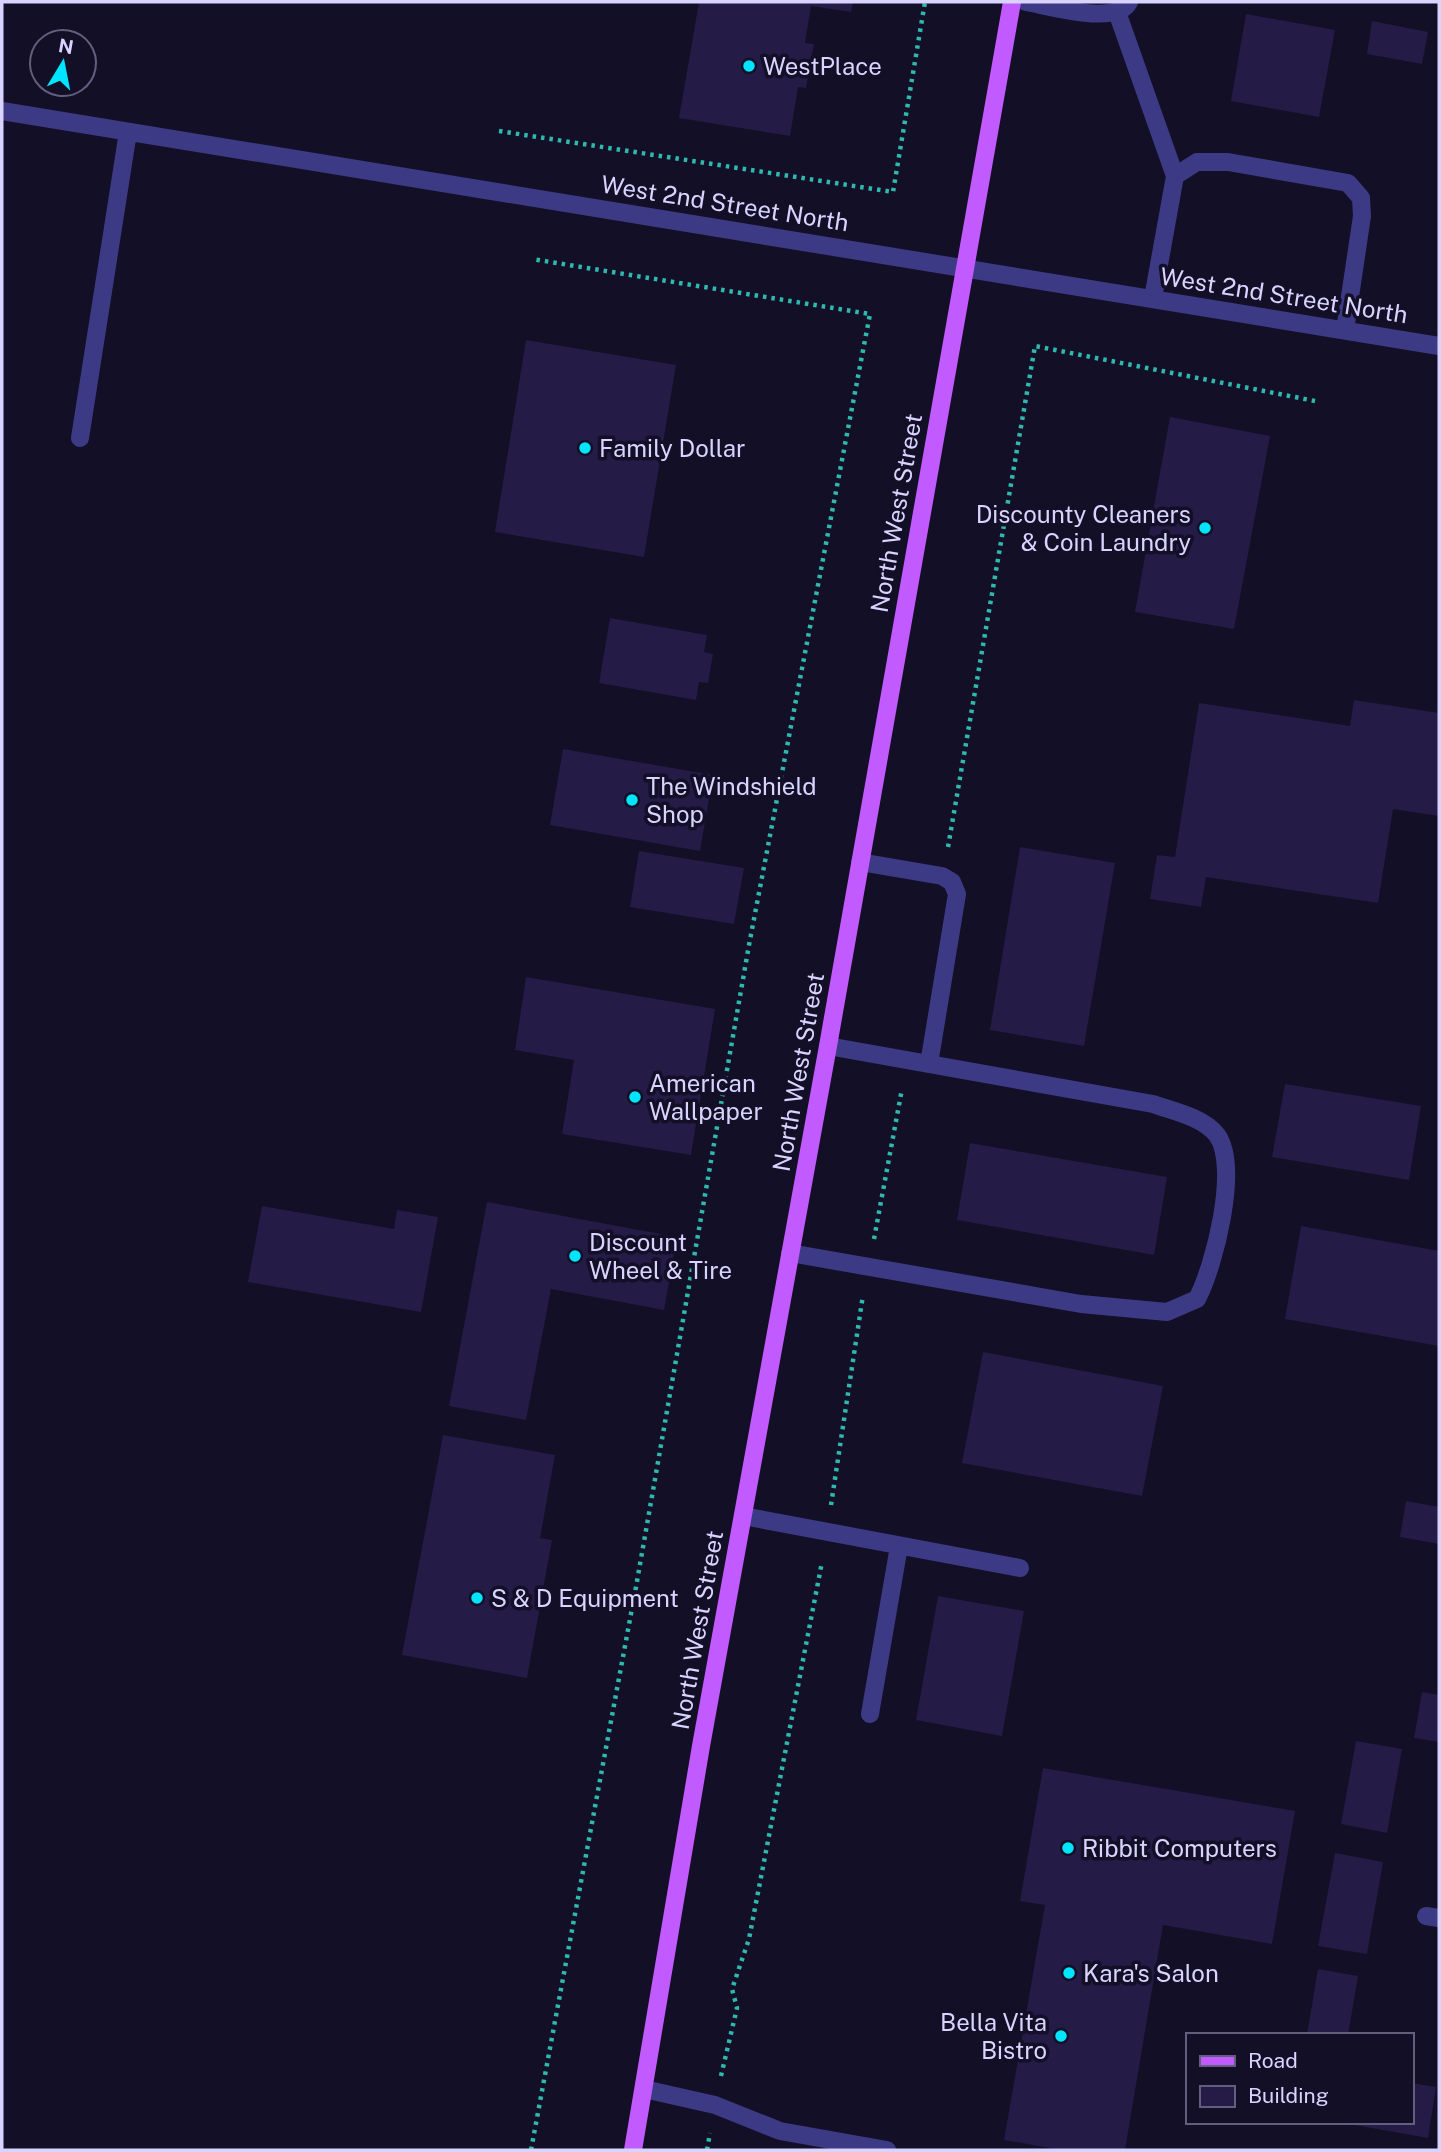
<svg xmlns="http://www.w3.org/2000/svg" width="1441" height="2152" viewBox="0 0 1441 2152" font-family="'Public Sans',sans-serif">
<rect width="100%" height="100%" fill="#130f26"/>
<path fill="#241b47" d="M 699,2 L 853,2 L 851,12 L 811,6 L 805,43 L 814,44 L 806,88 L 798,87 L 790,136 L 679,118 Z
M 1246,14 L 1335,30 L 1319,117 L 1231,101 Z
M 1372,21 L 1428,32 L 1422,64 L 1367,54 Z
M 526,340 L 676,365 L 644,557 L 495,532 Z
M 1170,417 L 1270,436 L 1234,629 L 1135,612 Z
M 610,618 L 707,635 L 704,652 L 713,654 L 708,683 L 699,682 L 696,700 L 599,683 Z
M 1354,700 L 1439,713 L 1439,816 L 1393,809 L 1378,903 L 1206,877 L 1201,907 L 1150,899 L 1157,855 L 1175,857 L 1199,703 L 1350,726 Z
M 563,749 L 713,775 L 700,851 L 550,825 Z
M 1020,847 L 1115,863 L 1084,1046 L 990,1030 Z
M 639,851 L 744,868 L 734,924 L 630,907 Z
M 526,977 L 715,1009 L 691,1155 L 562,1134 L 574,1060 L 515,1050 Z
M 1285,1084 L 1421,1106 L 1409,1180 L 1272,1157 Z
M 970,1143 L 1167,1177 L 1154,1255 L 957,1220 Z
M 487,1202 L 677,1237 L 664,1310 L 551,1289 L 526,1420 L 449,1406 Z
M 262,1206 L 394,1229 L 397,1210 L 438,1217 L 421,1312 L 248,1282 Z
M 1301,1226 L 1439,1251 L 1439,1346 L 1285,1319 Z
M 983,1352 L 1163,1386 L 1142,1496 L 962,1463 Z
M 443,1435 L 555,1455 L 540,1538 L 552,1540 L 527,1678 L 402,1655 Z
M 1406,1501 L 1439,1507 L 1439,1544 L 1400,1537 Z
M 938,1596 L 1024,1611 L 1002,1736 L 916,1720 Z
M 1422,1692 L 1439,1695 L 1439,1742 L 1414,1738 Z
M 1356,1741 L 1402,1749 L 1387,1833 L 1341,1824 Z
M 1043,1768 L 1295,1811 L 1272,1944 L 1163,1925 L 1125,2150 L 1061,2150 L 1004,2140 L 1045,1905 L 1020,1901 Z
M 1335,1853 L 1383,1862 L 1367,1954 L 1318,1946 Z
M 1318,1969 L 1358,1976 L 1348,2035 L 1307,2035 Z
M 1411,2083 L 1436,2087 L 1428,2138 L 1349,2124 L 1411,2122 Z"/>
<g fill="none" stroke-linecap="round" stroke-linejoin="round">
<path stroke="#2fb8b0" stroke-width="4.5" stroke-dasharray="3.5 5" stroke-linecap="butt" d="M 499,131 L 893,192 L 925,2
M 948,847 L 1035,346 L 1315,401
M 874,1239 L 902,1089
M 831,1505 L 863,1295
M 721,2076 L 737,2008 L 732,1989 L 749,1939 L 822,1562
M 531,2150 L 636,1587 L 749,945 L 870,314 L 532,259
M 707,2150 L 710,2133"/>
<path stroke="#3d3a85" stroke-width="18" d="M 1026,2 C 1049,6 1117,26 1129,2
M 1117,12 L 1175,176
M 2,111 L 1439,346
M 1153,298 L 1175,176 L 1197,162 L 1228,162 L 1348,183 L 1361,198 L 1362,216 L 1345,330
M 80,438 L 128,132
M 860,862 L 942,876 L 952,882 L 957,894 L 929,1064
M 790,1253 L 1081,1304 L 1167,1312 L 1197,1299 C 1214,1267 1240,1167 1217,1135 C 1203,1117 1173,1111 1153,1104 L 828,1046
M 743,1516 L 1020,1568
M 870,1714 L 899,1546
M 1426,1916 L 1439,1918
M 644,2089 L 715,2105 L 780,2131 L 887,2150"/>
<path stroke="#c25bff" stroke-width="18" d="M 633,2150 L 701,1746 L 828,1046 L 1012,2"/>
</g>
<g fill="#00e5ff" stroke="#130f26" stroke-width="2.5">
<circle cx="749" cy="66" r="7"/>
<circle cx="585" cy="448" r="7"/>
<circle cx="1205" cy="528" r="7"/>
<circle cx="632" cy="800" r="7"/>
<circle cx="635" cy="1097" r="7"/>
<circle cx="575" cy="1256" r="7"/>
<circle cx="477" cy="1598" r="7"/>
<circle cx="1068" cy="1848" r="7"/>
<circle cx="1069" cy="1973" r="7"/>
<circle cx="1061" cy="2036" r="7"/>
</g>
<g text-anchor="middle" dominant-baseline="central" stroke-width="7" stroke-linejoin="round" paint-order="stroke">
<g font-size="24" fill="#d9d4ff" stroke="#130f26" text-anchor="start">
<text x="763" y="66">WestPlace</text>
<text x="599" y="448">Family Dollar</text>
<text x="1191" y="514" text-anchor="end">Discounty Cleaners<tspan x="1191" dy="28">&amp; Coin Laundry</tspan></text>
<text x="646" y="786">The Windshield<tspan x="646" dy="28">Shop</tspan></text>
<text x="649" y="1083">American<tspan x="649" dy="28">Wallpaper</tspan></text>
<text x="589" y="1242">Discount<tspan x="589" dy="28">Wheel &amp; Tire</tspan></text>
<text x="491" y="1598">S &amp; D Equipment</text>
<text x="1082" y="1848">Ribbit Computers</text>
<text x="1083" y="1973">Kara's Salon</text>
<text x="1047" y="2022" text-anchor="end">Bella Vita<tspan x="1047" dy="28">Bistro</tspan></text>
</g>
<g font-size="24" fill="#d9d4ff" stroke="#130f26">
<text transform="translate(725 203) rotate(9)">West 2nd Street North</text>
<text transform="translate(1284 295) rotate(9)">West 2nd Street North</text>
<text transform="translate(896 513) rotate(-80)">North West Street</text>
<text transform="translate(798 1072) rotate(-80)">North West Street</text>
<text transform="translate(697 1630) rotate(-80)">North West Street</text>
</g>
</g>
<rect width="1441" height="2152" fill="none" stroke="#d9d4ff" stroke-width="7"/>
<rect x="1186" y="2033" width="228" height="91" fill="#130f26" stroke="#625e7d" stroke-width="2"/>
<rect x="1200" y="2056" width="35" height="10" fill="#c25bff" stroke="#625e7d" stroke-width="2"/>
<text x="1248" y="2068" font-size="21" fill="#d9d4ff">Road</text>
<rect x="1200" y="2086" width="35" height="21" fill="#241b47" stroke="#625e7d" stroke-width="2"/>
<text x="1248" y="2103" font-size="21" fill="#d9d4ff">Building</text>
<g transform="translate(63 63) rotate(10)"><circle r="33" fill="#130f26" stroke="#625e7d" stroke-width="2"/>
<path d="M0-5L12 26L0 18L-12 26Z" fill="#00e5ff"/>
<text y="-10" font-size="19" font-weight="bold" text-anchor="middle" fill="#d9d4ff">N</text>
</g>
</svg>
